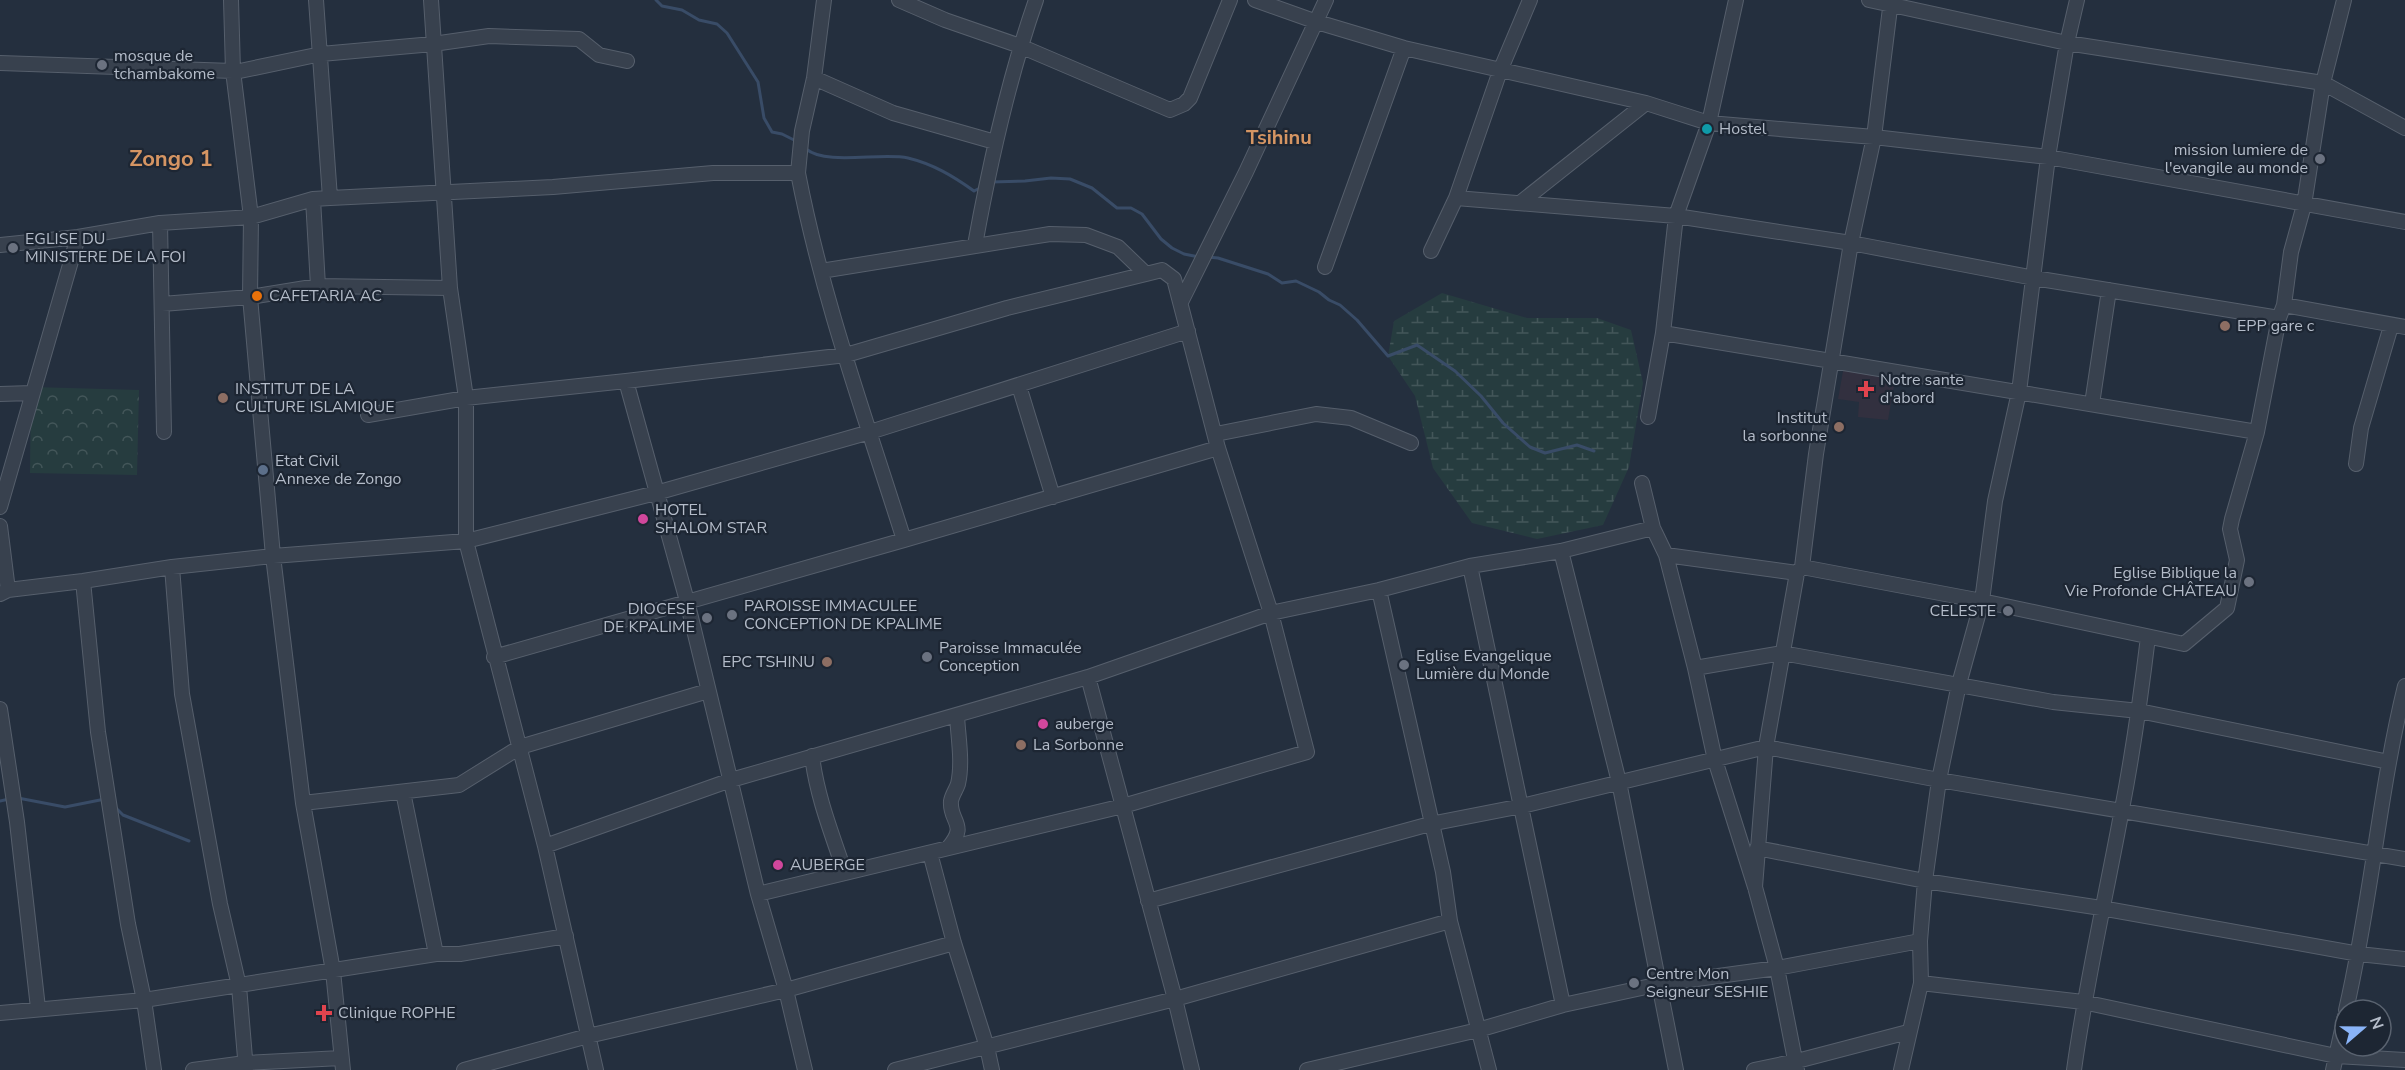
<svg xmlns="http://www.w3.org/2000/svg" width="2405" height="1070" viewBox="0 0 2405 1070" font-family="'Nunito Sans',sans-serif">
<defs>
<pattern id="forest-crowns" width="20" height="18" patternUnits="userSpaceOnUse" patternTransform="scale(1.5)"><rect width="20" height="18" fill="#263c3f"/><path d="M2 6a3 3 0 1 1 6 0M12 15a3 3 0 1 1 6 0" fill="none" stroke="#435659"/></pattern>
<pattern id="wetland-marsh" width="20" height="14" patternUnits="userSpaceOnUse" patternTransform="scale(1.5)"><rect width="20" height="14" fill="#263c3f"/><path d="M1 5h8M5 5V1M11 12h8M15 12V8" fill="none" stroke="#435659"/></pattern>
</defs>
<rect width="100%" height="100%" fill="#242f3e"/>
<path fill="#32303f" d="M 1848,370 L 1895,380 L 1888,420 L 1858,417 L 1859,402 L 1838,399 L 1843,371 Z"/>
<path fill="url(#forest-crowns)" d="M 31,387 L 139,390 L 137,475 L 30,473 Z"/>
<path fill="url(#wetland-marsh)" d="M 1442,293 L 1527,318 L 1597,318 L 1631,330 L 1643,383 L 1629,467 L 1603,525 L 1537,539 L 1472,523 L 1433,468 L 1415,396 L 1388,356 L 1394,321 Z"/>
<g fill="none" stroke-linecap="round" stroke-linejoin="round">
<path stroke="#394c67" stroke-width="3" d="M 656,0 L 662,6 L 682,10 L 699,20 L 717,24 L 727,33 L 758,82 L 764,118 L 772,132 L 782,134 L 796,141
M 806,149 C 827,166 881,152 908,158 C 933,164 953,176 974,191 L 980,188
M 991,182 L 1025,181 L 1051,178 L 1070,179 L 1092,188 L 1117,208 L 1131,208 L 1142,214 L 1161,239 L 1172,248 L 1184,254 L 1199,257
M 1208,257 L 1218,258 L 1268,274 L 1282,283 L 1296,281 L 1319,292 L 1329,300 L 1340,305 L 1357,320 L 1388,356 L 1417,345 L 1455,371 L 1481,396 L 1503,423 L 1530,447 L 1545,453 L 1577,445 L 1594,451
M 18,798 L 65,807 L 105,799
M 0,801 L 9,799
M 115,807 L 123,815 L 189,841"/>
<defs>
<path id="minor" d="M 231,0 L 233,71 L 251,217 L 250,297 L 273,556 L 303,803 L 333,971 L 343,1070
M 316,0 L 330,198
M 431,0 L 450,288 L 466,398 L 466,541 L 545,846 L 596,1070
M 899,0 L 945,20 L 1020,46 L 1170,110 L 1184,104 L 1190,98 L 1230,0
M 1255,0 L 1317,22 L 1404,48 L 1646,103 L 1709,123 L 1874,137 L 2048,157 L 2405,222
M 1530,0 L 1500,71 L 1456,198 L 1676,216 L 1851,243 L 2034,278 L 2279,318
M 1869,0 L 2067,43 L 2323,83 L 2405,128
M 0,63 L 233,71
M 235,72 L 321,54 L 433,44 L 489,36 L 579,39 L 599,55 L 627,61
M 814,78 L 893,113 L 995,142
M 798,173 L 802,131 L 814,78 L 824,0
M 313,199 L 318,286
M 1520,203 L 1646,103
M 160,223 L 164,432
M 0,245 L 78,237 L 160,223 L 251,217 L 313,199 L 330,198 L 553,187 L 713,173 L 798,173 C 822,298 866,419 904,540
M 975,245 C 990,162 1008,80 1036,0
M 1431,251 L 1456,198
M 1325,267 L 1404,48
M 1181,302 L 1246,172 L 1326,0
M 162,304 L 250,297 L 318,286 L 450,288
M 2284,305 L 2405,327
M 1663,333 L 2257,432
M 626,381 L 687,601 L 758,894 L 786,990 L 805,1070
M 1019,386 L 1053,497
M 0,394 L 32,393
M 2092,404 L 2109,290
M 368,415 L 466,398 L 626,381 L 846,355 L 1007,308 L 1146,274
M 1648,417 L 1663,333 L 1676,216 L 1709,123 L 1736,0
M 1216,434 L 1316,414 L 1351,418 L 1411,443
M 2356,464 L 2361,428 L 2391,326
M 1642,483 L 1653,528 L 1666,555 L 1695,668 L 1715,760 L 1755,887 L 1777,968 L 1797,1070
M 0,507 L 78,237
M 0,526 L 8,590
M 1561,551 L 1619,782 L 1676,1070
M 1666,555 L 1797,573
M 1470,566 L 1563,1005
M 172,567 L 182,694 L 220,904 L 239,986 L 246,1070
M 1802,567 L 1982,601 L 2184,644 L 2227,608 L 2237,560 L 2230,529 L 2232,519 L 2257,432 L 2279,318 L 2284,305 L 2291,252 L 2304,205 L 2323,83 L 2344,0
M 83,581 L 98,732 L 128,924 L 144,1000 L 154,1070
M 1379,590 L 1443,872 L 1450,921 L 1489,1070
M 0,594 L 8,590 L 83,581 L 172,567 L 273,556 L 466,541 L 656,493 L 870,432 L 1188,331
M 494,657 L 904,540 L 1218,448
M 1695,668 L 1782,653 L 2053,702 L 2139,711 L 2389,762
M 0,709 L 17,822 L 38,1008
M 812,756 C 817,797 832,834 845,873
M 403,792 L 436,954
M 303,803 L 459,785 L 520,747 L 708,691
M 545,846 L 731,780 L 1088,677
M 948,848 C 969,824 949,822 951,801 C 952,795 956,790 958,784 C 963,762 958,737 957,715
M 1757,848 L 1925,881 L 2101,908 L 2359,954 L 2405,959
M 930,853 L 954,943 L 987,1047 L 992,1070
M 1755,887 L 1766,747 L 1797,573 L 1802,567 L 1816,454 L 1851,243 L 1874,137 L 1891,0
M 758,894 L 1123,806 L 1307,752 L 1271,613 L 1218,448 L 1174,279 L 1162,270 L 1146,274 L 1118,247 L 1086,235 L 1050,234 L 821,271
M 1148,901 L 1430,824 L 1522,806 L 1766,747 L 1939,780 L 2405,859
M 1921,983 L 2083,1002 L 2336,1056 L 2405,1060
M 2346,1010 C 2371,903 2379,792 2405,686
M 0,1013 L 144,1000 L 436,954 L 460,954 L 566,936
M 193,1070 L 245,1063 L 341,1058
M 464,1070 L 588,1036 L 786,990 L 954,943
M 895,1070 L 1175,999 L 1450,921
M 1192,1070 L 1175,999 L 1088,677 L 1271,613 L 1379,590 L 1470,566 L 1561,551 L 1653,528
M 1307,1070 L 1478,1030 L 1563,1005 L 1660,984 L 1777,968 L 1920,941
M 1754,1070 L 1797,1061 L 1908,1032
M 1901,1070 L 1921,983 L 1920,941 L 1925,881 L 1939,780 L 1959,684 L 1982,601 L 1995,501 L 2019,392 L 2048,157 L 2067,43 L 2077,0
M 2074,1070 C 2086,982 2106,896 2122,809 C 2133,752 2141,695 2148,637
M 2333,1070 L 2345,1016"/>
</defs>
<use href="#minor" stroke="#565f6c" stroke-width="16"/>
<use href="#minor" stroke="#38414e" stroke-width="14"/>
</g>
<g fill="#6b7280" stroke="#1d2633" stroke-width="2">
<circle cx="102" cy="65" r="6"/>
<circle cx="2320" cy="159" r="6"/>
<circle cx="13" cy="248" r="6"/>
<circle cx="2249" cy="582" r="6"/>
<circle cx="2008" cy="611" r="6"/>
<circle cx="732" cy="615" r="6"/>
<circle cx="707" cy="618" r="6"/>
<circle cx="927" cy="657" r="6"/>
<circle cx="1404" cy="665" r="6"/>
<circle cx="1634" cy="983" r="6"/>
</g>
<circle fill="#0f9aa8" stroke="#1d2633" stroke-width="2" cx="1707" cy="129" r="6"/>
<circle fill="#e8710a" stroke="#1d2633" stroke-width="2" cx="257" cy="296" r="6"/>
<g fill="#8d6e63" stroke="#1d2633" stroke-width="2">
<circle cx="2225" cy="326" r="6"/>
<circle cx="223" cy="398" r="6"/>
<circle cx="1839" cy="427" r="6"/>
<circle cx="827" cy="662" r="6"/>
<circle cx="1021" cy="745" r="6"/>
</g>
<g fill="#e0444e" stroke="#1d2633" stroke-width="2">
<path d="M1863 380h6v6h6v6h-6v6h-6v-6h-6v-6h6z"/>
<path d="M321 1004h6v6h6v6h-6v6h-6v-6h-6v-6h6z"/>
</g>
<circle fill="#5c6f8a" stroke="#1d2633" stroke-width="2" cx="263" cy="470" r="6"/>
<g fill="#d1479c" stroke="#1d2633" stroke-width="2">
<circle cx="643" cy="519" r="6"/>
<circle cx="1043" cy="724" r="6"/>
<circle cx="778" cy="865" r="6"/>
</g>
<g text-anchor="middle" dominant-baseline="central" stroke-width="4.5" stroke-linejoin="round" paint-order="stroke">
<g font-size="16" fill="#b4bcc9" stroke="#1d2633" text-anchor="start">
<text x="114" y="56">mosque de<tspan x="114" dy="18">tchambakome</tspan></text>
<text x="1719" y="129">Hostel</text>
<text x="2308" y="150" text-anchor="end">mission lumiere de<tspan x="2308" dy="18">l'evangile au monde</tspan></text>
<text x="25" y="239">EGLISE DU<tspan x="25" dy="18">MINISTERE DE LA FOI</tspan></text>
<text x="269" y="296">CAFETARIA AC</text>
<text x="2237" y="326">EPP gare c</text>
<text x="1880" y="380">Notre sante<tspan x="1880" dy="18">d'abord</tspan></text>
<text x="235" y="389">INSTITUT DE LA<tspan x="235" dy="18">CULTURE ISLAMIQUE</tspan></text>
<text x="1827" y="418" text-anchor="end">Institut<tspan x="1827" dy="18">la sorbonne</tspan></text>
<text x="275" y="461">Etat Civil<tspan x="275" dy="18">Annexe de Zongo</tspan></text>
<text x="655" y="510">HOTEL<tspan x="655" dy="18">SHALOM STAR</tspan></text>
<text x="2237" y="573" text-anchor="end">Eglise Biblique la<tspan x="2237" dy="18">Vie Profonde CHÂTEAU</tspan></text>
<text x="744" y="606">PAROISSE IMMACULEE<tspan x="744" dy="18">CONCEPTION DE KPALIME</tspan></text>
<text x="695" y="609" text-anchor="end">DIOCESE<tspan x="695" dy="18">DE KPALIME</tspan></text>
<text x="1996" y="611" text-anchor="end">CELESTE</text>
<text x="939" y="648">Paroisse Immaculée<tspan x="939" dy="18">Conception</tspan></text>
<text x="1416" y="656">Eglise Evangelique<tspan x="1416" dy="18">Lumière du Monde</tspan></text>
<text x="815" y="662" text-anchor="end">EPC TSHINU</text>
<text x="1055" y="724">auberge</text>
<text x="1033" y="745">La Sorbonne</text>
<text x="790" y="865">AUBERGE</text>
<text x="1646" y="974">Centre Mon<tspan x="1646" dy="18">Seigneur SESHIE</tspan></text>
<text x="338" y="1013">Clinique ROPHE</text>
</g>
<g font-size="20" font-weight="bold" fill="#d59563" stroke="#1d2633">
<text x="1279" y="137">Tsihinu</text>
</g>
<g font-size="22" font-weight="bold" fill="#d59563" stroke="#1d2633">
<text x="171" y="159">Zongo 1</text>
</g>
</g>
<g transform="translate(2363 1028) rotate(70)"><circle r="28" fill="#1d2633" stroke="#59626f" stroke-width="1.5"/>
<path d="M0-4.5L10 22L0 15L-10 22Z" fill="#8ab4f8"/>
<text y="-9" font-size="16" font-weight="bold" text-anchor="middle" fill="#b4bcc9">N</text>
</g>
</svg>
